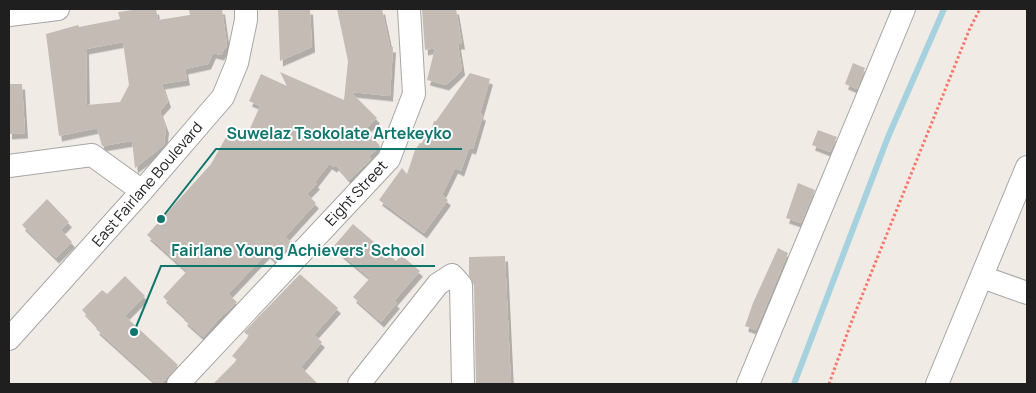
<svg xmlns="http://www.w3.org/2000/svg" width="1036" height="393" viewBox="0 0 1036 393" font-family="Manrope,sans-serif">
<defs>
<filter id="shadow"><feDropShadow dx="3" dy="5.5" stdDeviation="0" flood-color="#0004"/></filter>
</defs>
<rect width="100%" height="100%" fill="#f0ece5"/>
<g fill="none" stroke-linecap="round" stroke-linejoin="round">
<path stroke="#a5d2de" stroke-width="6" d="M 794,384 L 888,137 L 944,9"/>
</g>
<path fill="#c4bbb4" fill-rule="evenodd" filter="url(#shadow)" d="M 140,9 L 156,9 L 158,20 L 190,15 L 189,9 L 222,9 L 227,45 L 221,55 L 213,53 L 208,64 L 185,69 L 187,80 L 162,84 L 168,102 L 160,111 L 166,128 L 164,145 L 135,168 L 132,141 L 102,146 L 97,128 L 59,136 L 46,34 L 78,25 L 79,27 L 120,19 L 118,12 ZM 123,42 L 129,85 L 120,102 L 87,105 L 86,49 Z
M 278,9 L 310,9 L 312,47 L 280,61 Z
M 337,9 L 382,9 L 390,47 L 393,47 L 390,96 L 351,92 L 377,118 L 366,129 L 380,146 L 369,156 L 371,159 L 349,180 L 336,165 L 334,167 L 329,164 L 315,182 L 317,184 L 307,194 L 316,203 L 285,237 L 292,243 L 276,261 L 267,253 L 228,294 L 237,302 L 225,314 L 224,313 L 203,337 L 184,320 L 186,318 L 163,297 L 187,271 L 147,235 L 211,164 L 229,132 L 244,142 L 260,106 L 249,101 L 261,74 L 287,86 L 280,72 L 344,100 L 348,61 Z
M 422,9 L 456,9 L 462,44 L 458,44 L 462,70 L 446,85 L 427,80 L 435,48 L 425,50 Z
M 853,63 L 865,68 L 857,89 L 845,84 Z
M 470,73 L 490,79 L 480,114 L 483,115 L 473,149 L 469,148 L 461,171 L 455,168 L 442,195 L 448,200 L 424,233 L 379,200 L 402,168 L 407,174 L 415,150 L 420,143 L 422,143 L 425,136 L 429,137 L 434,121 L 436,121 Z
M 9,84 L 22,84 L 25,133 L 9,134 Z
M 818,130 L 837,137 L 830,152 L 812,145 Z
M 798,183 L 815,190 L 801,223 L 786,218 Z
M 47,199 L 69,222 L 61,230 L 72,242 L 56,258 L 22,225 Z
M 353,224 L 396,261 L 401,255 L 420,271 L 394,301 L 397,303 L 381,322 L 353,297 L 370,278 L 333,247 Z
M 778,248 L 788,253 L 756,330 L 745,326 L 753,303 Z
M 505,256 L 511,384 L 476,384 L 474,285 L 469,275 L 469,257 Z
M 300,274 L 338,308 L 314,335 L 322,342 L 301,367 L 318,384 L 213,384 L 237,360 L 232,356 L 249,336 L 244,332 Z
M 125,276 L 145,296 L 125,316 L 178,365 L 161,384 L 157,384 L 96,329 L 98,327 L 82,310 L 102,290 L 107,294 Z"/>
<g fill="none" stroke-linecap="round" stroke-linejoin="round">
<defs>
<path id="minor" d="M 9,15 L 58,9
M 9,166 L 92,155 L 142,191
M 982,277 L 1027,293
M 9,339 L 142,191 L 223,97 L 237,63 L 246,20 L 246,9
M 178,384 L 389,159 L 414,94 L 409,9
M 359,384 L 438,284 L 452,275 L 461,285 L 463,384
M 748,384 L 904,9
M 937,384 L 1027,167"/>
</defs>
<use href="#minor" stroke="#a6a6a6" stroke-width="24"/>
<path stroke="#fb766a" stroke-width="3" stroke-dasharray="2.5 2.5" stroke-linecap="butt" d="M 829,384 L 851,323 L 970,28 L 980,9"/>
<use href="#minor" stroke="#fff" stroke-width="22"/>
</g>
<g text-anchor="middle" dominant-baseline="central" stroke-width="4" stroke-linejoin="round" paint-order="stroke">
<g font-size="15" fill="#1f1f1f" stroke="#fff">
<text transform="translate(147 184) rotate(-49)">East Fairlane Boulevard</text>
<text transform="translate(356 193) rotate(-47)">Eight Street</text>
</g>
</g>
<path fill="none" stroke="#0f766e" stroke-width="2" d="M161 219L216 149H462M134 332L161 266H435"/>
<g fill="#0f766e" stroke="#fff" stroke-width="2">
<circle cx="161" cy="219" r="5"/>
<circle cx="134" cy="332" r="5"/>
</g>
<g font-size="16" text-anchor="middle" font-weight="bold" fill="#0f766e" stroke="#fff" stroke-width="4" stroke-linejoin="round" paint-order="stroke">
<text x="339" y="139">Suwelaz Tsokolate Artekeyko</text>
<text x="298" y="256">Fairlane Young Achievers' School</text>
</g>
<rect width="1036" height="393" fill="none" stroke="#1f1f1f" stroke-width="20"/>
</svg>
